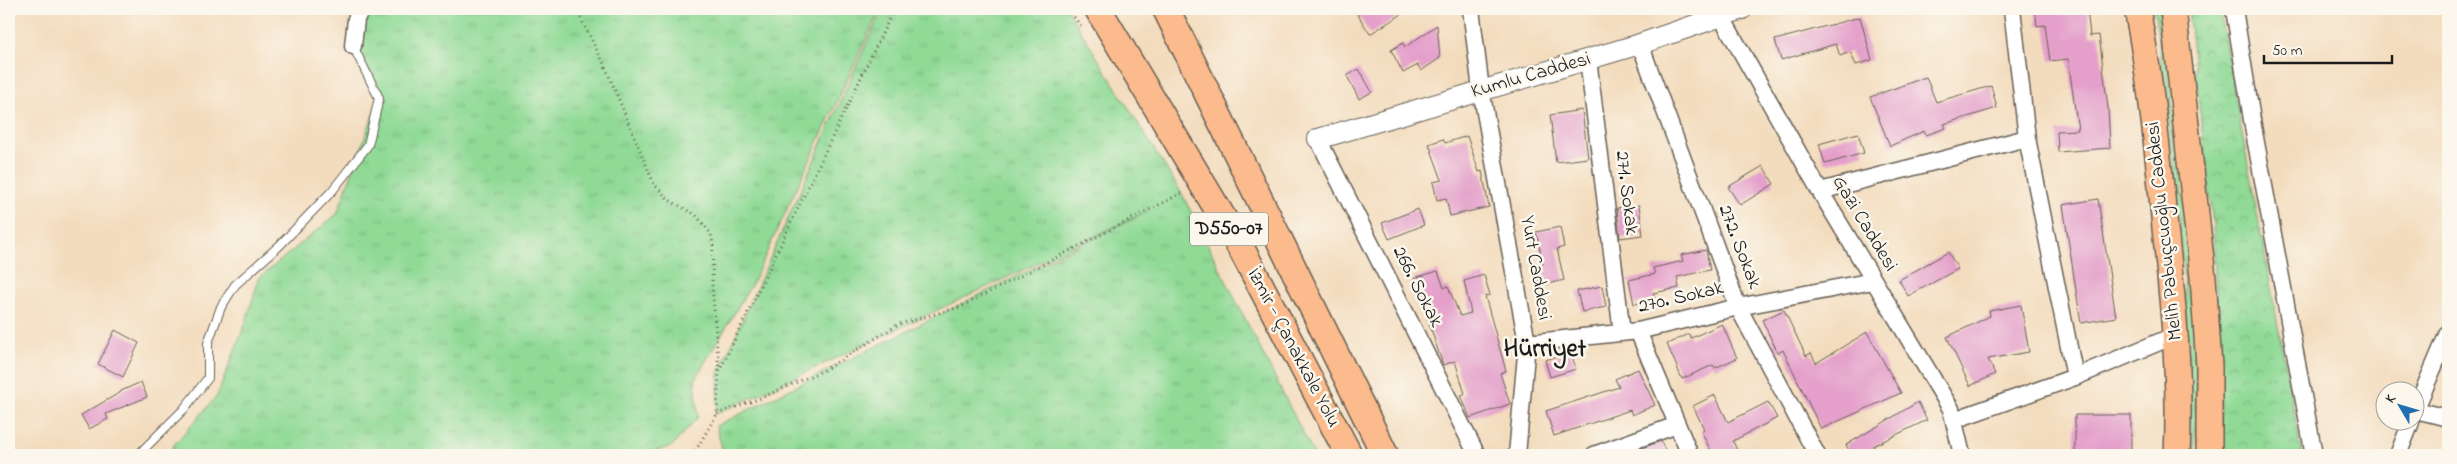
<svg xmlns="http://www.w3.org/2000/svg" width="2457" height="464" viewBox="0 0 2457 464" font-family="'Indie Flower',sans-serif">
<defs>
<pattern id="grass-tufts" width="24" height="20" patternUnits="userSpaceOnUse" patternTransform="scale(1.25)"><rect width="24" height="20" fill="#90da96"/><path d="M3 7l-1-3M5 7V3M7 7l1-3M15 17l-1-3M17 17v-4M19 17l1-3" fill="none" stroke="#7cba81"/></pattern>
<pattern id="park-crowns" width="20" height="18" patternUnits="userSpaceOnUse" patternTransform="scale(1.25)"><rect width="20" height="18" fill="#90da96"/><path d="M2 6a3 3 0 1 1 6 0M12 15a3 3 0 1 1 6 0" fill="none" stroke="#7cba81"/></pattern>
</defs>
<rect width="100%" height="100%" fill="#fbf7ec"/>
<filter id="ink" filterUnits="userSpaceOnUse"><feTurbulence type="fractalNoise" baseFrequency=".02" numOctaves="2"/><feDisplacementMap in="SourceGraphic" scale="10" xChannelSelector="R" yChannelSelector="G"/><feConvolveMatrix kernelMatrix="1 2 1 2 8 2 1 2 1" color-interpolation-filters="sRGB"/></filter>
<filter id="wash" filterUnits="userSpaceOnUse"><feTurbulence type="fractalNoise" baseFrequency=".0096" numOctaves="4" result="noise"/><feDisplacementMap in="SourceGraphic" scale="20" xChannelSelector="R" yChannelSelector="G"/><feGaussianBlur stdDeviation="1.12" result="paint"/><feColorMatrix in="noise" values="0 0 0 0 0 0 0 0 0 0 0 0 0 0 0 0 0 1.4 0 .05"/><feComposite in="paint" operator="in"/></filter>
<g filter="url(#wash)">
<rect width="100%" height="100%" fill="#f3dcbd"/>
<path fill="url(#grass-tufts)" stroke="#567b59" d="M 366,9 L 880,9 L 753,282 L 695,379 L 698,417 L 672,446 L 644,455 L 175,455 L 173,446 L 217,396 L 246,322 L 259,278 L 337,214 L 379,99 L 353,46 Z
M 882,9 L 1067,9 L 1182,194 L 1314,455 L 724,455 L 716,426 L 1148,211 L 717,414 L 719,372 Z
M 2154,9 L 2160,9 L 2182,176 L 2196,349 L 2195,455 L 2187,455 C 2188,421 2189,387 2188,353 C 2183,238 2171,122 2154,9 Z"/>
<path fill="url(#park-crowns)" stroke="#567b59" d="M 2188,9 L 2219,9 L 2302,455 L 2223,455 L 2213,224 Z"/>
<g id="blocks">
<path fill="#e4a0cb" d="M 1354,9 L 1410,9 L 1370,34 Z
M 2035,9 L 2087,9 L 2090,36 L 2099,35 L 2108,108 L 2110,148 L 2058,152 L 2057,131 L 2078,130 L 2068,59 L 2050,61 L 2045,25 L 2037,26 Z
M 1860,17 L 1872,60 L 1856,65 L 1850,52 L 1840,56 L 1836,44 L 1781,60 L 1775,40 Z
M 1437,25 L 1440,58 L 1421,71 L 1418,65 L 1403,73 L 1391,50 L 1403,43 L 1405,47 Z
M 1359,69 L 1372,92 L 1359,99 L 1347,76 Z
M 1926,77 L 1936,102 L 1991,86 L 1997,108 L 1944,124 L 1946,128 L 1926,135 L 1924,131 L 1890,146 L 1870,97 Z
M 1582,110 L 1588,158 L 1556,162 L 1550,115 Z
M 1858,133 L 1864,153 L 1825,164 L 1819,144 Z
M 1467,136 L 1479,172 L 1482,171 L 1489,207 L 1450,216 L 1446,198 L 1437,200 L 1433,182 L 1442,180 L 1429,144 L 1443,139 L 1445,143 Z
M 1763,166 L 1774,184 L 1740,205 L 1728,187 Z
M 2098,199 L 2116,317 L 2081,323 L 2063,205 Z
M 1639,205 L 1643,235 L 1620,238 L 1617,208 Z
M 1418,209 L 1424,225 L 1389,239 L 1382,223 Z
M 1560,227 L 1564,247 L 1557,249 L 1564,280 L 1540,286 L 1535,265 L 1543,264 L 1536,232 Z
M 1706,250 L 1710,270 L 1677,277 L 1679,288 L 1653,293 L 1655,300 L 1634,304 L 1629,280 L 1655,274 L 1653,268 L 1683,261 L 1681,255 Z
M 1948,252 L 1958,269 L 1908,296 L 1899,280 Z
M 1438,271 L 1444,288 L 1448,286 L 1460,316 L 1471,313 L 1464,281 L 1484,275 L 1490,295 L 1485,296 L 1506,371 L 1500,373 L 1510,404 L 1470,418 L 1461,395 L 1465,394 L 1455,361 L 1443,365 L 1414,278 Z
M 1602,286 L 1606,307 L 1582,312 L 1577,291 Z
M 2021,305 L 2029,352 L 1988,359 L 1995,374 L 1970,386 L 1947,337 L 1990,316 L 1989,311 Z
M 1784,310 L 1806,356 L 1811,353 L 1816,363 L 1867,332 L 1901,393 L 1821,429 L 1783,350 L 1778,353 L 1762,320 Z
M 1722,324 L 1737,358 L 1715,368 L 1713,365 L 1682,379 L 1667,344 L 1689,334 L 1691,338 Z
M 115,330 L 139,343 L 123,377 L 98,364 Z
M 1571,353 L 1576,369 L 1550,377 L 1545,360 Z
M 1638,369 L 1655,405 L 1632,415 L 1630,410 L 1554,436 L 1546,411 L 1619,387 L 1615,379 Z
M 141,382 L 147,397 L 106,414 L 108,419 L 89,429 L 81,415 L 121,392 L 121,391 Z
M 1715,395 L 1728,422 L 1768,402 L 1777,418 L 1733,441 L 1739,455 L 1713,455 L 1701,431 L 1704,429 L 1693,406 Z
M 1918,402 L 1927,420 L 1873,446 L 1878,455 L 1852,455 L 1846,445 Z
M 2075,415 L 2131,415 L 2131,454 L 2075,455 Z
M 1661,441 L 1667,455 L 1623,455 Z"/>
</g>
</g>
<g filter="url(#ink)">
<use href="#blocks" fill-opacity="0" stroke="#675f54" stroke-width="1"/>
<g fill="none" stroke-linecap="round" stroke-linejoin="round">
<defs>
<path id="service" d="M 138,455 L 184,409 L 208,378 L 208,343 L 221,307 L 235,285 L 279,246 L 332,191 L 368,145 L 379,98 L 353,46"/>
<path id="minor" d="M 1471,9 L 1481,90 L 1527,343 L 1517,455
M 2012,9 L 2027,138 L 2075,377
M 2234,9 L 2254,132 L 2314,455
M 1721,16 L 1820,191 L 1951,409 L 1962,455
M 1640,44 L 1738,307 L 1817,455
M 353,46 L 356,19 L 361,9
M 1588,59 L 1622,333
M 1318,139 L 1477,455
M 1820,191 L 2027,138
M 1638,331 L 1690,455
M 1527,343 L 1638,331 L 1738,307 L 1873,281
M 2416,410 L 2448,418
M 2414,413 L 2448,333
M 1954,420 L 2075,377 L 2176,335
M 1594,455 L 1677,425
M 2398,455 L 2411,422"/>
<path id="tertiary" d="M 1318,139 L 1640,44 L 1742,9"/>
<path id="primary" d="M 2137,9 C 2151,81 2158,154 2165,228 C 2173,303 2181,379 2177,455
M 2173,9 L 2203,277 L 2209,366 L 2209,455"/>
<path id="trunk" d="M 1098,9 L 1242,250 L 1349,455
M 1166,9 L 1385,455"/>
</defs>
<use href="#service" stroke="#675f54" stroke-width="10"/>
<use href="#minor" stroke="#675f54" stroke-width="19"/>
<use href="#tertiary" stroke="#675f54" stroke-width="22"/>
<use href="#primary" stroke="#675f54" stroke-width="28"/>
<use href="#trunk" stroke="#675f54" stroke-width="29"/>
<path stroke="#675f54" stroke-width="3" stroke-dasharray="1 4" stroke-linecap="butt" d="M 576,9 L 605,66 L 654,184 L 669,200 L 696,215 L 711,234 L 713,244 L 712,285 L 719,371
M 1068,9 L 1081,26
M 717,414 L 761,398 L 824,370 L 899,324 L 960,307 L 1182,193 L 1181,191
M 693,455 L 717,414 L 719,372 L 894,9"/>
<use href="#service" stroke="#fff" stroke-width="8"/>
<use href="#minor" stroke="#fff" stroke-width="16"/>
<use href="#tertiary" stroke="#fff" stroke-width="20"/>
<use href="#primary" stroke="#fbbb8c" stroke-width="25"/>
<use href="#trunk" stroke="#fbbb8c" stroke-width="26"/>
</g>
</g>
<g text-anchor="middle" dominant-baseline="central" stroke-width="5" stroke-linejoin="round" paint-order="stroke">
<rect fill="#fbf7ec" stroke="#5f5e5a" stroke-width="1" x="1190" y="212.5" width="78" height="33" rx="4"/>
<g font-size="19" font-weight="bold" fill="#1c1c1c">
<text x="1229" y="229">D550-07</text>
</g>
<g font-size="20" fill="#1c1c1c" stroke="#fbf7ec">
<text transform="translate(1531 76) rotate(-16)">Kumlu Caddesi</text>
<text transform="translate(1626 193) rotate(83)">271. Sokak</text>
<text transform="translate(1864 224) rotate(59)">Gazi Caddesi</text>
<text transform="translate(2165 231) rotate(-96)">Melih Pabuçcuoğlu Caddesi</text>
<text transform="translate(1739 247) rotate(69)">272. Sokak</text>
<text transform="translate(1535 268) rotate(80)">Yurt Caddesi</text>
<text transform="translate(1417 287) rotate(63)">266. Sokak</text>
<text transform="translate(1681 298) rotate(-13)">270. Sokak</text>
<text transform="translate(1293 348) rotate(62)">İzmir - Çanakkale Yolu</text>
</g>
<g font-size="25" font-weight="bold" fill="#1c1c1c" stroke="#fbf7ec">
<text x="1545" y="350">Hürriyet</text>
</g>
</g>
<rect width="2457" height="464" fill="none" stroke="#fbf7ec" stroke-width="30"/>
<g transform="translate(2400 406) rotate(308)"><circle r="24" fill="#fbf7ec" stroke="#a29f99"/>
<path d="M0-4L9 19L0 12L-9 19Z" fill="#1f6fb2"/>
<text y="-8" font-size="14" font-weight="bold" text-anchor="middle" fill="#1c1c1c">K</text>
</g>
<path d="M2264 55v8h128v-8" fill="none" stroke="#1c1c1c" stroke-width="2.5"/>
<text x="2272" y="55" font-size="15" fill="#1c1c1c" stroke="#fbf7ec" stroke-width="4" paint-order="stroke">50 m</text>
</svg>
